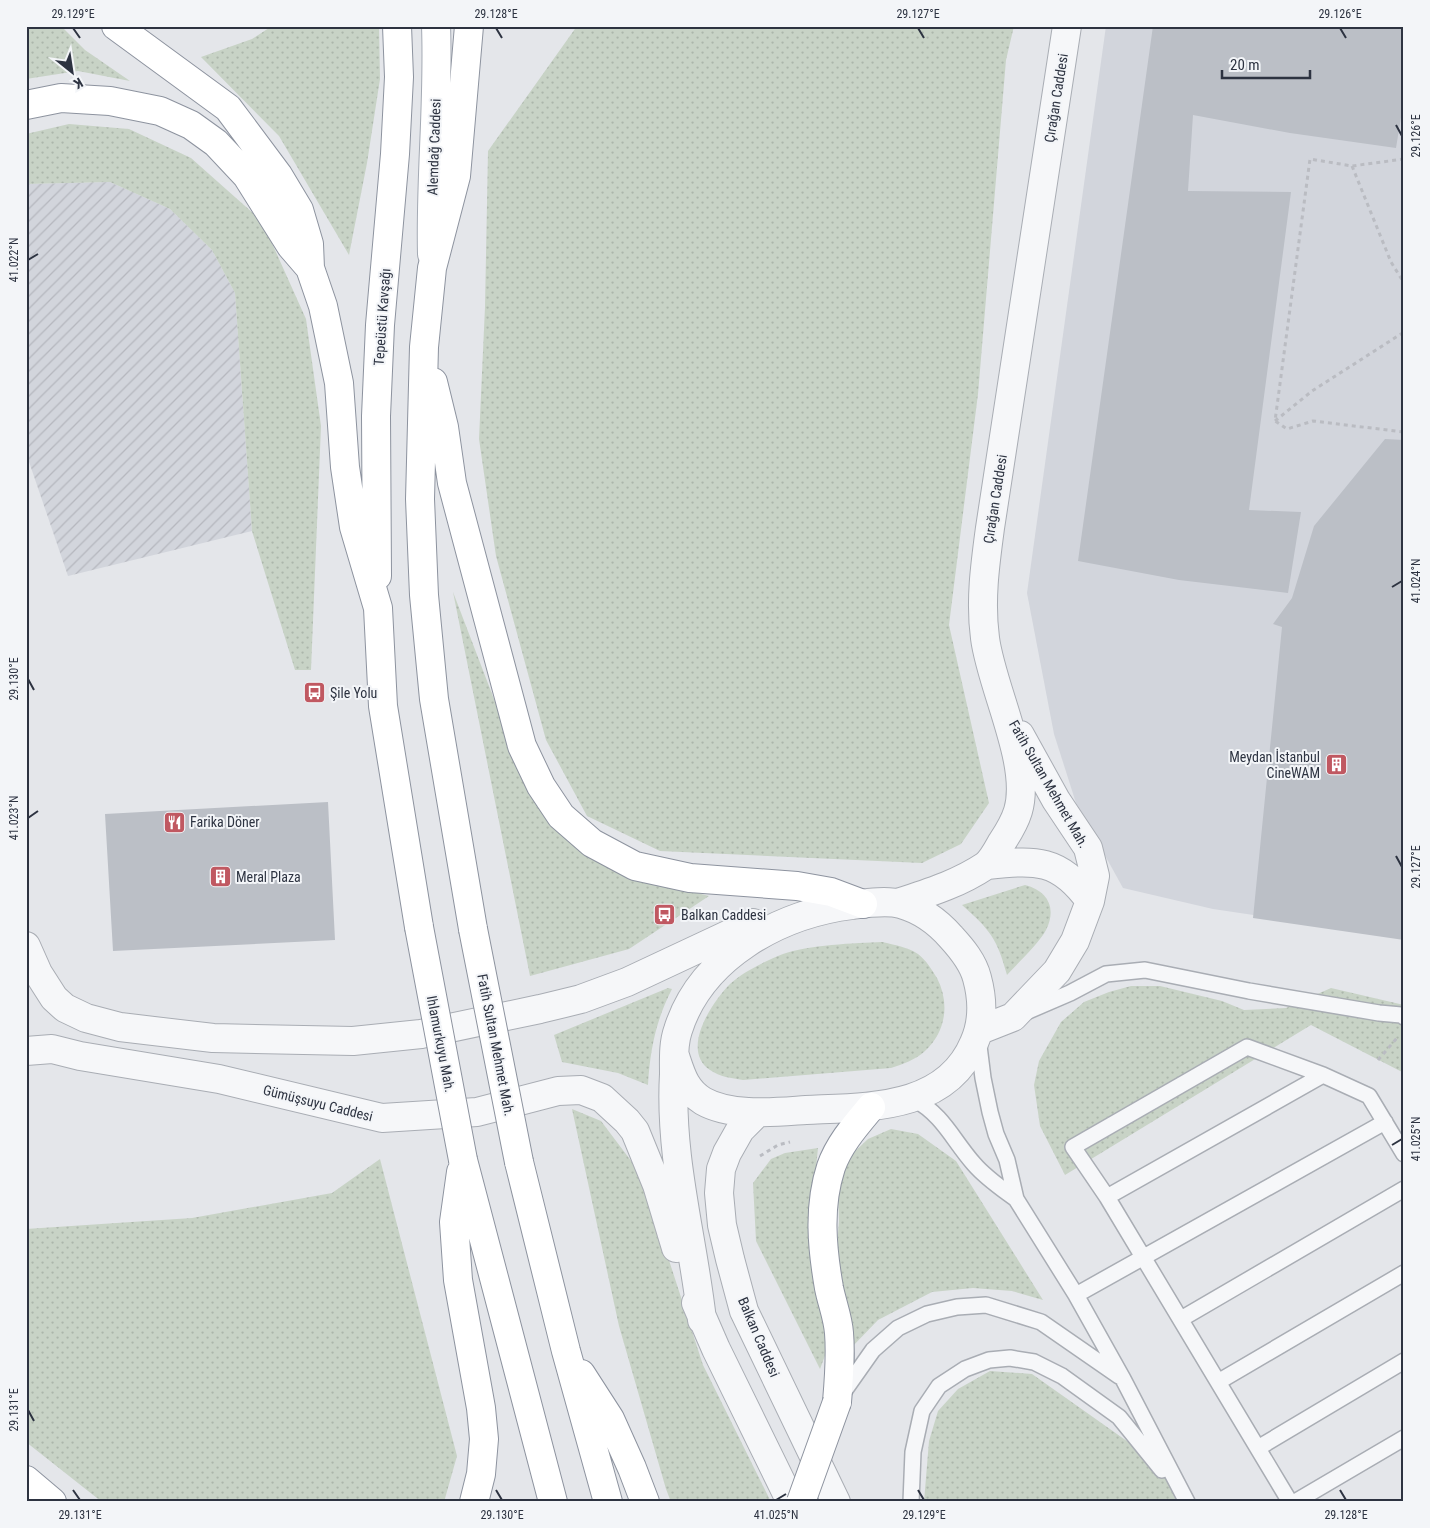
<svg xmlns="http://www.w3.org/2000/svg" width="1430" height="1528" viewBox="0 0 1430 1528" font-family="'Roboto Condensed',sans-serif">
<defs>
<pattern id="industrial-furrows" width="10" height="10" patternUnits="userSpaceOnUse" patternTransform="scale(1.25)"><rect width="10" height="10" fill="#d2d5dc"/><path d="M-1 1l2-2M0 10L10 0M9 11l2-2" fill="none" stroke="#b5b7be"/></pattern>
<pattern id="grass-dots" width="8" height="8" patternUnits="userSpaceOnUse" patternTransform="scale(1.25)"><rect width="8" height="8" fill="#c8d3c6"/><path d="M2 2h.1M6 6h.1" fill="none" stroke="#acb6ab" stroke-width="1.8" stroke-linecap="round"/></pattern>
</defs>
<rect width="100%" height="100%" fill="#e4e6ea"/>
<path fill="#d2d5dc" d="M 1106,26 L 1404,26 L 1404,937 L 1213,909 L 1123,888 L 1076,803 L 1054,734 L 1027,593 Z"/>
<path fill="url(#industrial-furrows)" d="M 110,182 L 170,209 L 212,250 L 235,293 L 252,531 L 68,576 L 26,453 L 26,184 Z"/>
<path fill="url(#grass-dots)" d="M 26,26 L 61,26 L 85,50 L 130,81 L 78,71 L 26,79 Z
M 272,26 L 379,26 L 380,79 L 367,163 L 349,255 L 279,136 L 201,57 L 252,39 Z
M 577,26 L 1014,26 L 1006,60 L 978,394 L 949,625 L 989,803 L 961,844 L 922,863 L 660,851 L 587,816 L 546,740 L 496,556 L 479,439 L 485,307 L 488,151 Z
M 69,124 L 129,129 L 191,158 L 262,221 L 306,319 L 321,426 L 311,670 L 295,670 L 252,531 L 235,293 L 212,250 L 170,209 L 110,182 L 26,184 L 26,134 Z
M 453,592 L 520,767 L 639,878 L 709,896 L 629,949 L 530,976 Z
M 1025,885 C 1048,891 1057,908 1046,930 C 1040,942 1017,964 1007,975 C 997,938 990,930 962,905 Z
M 882,942 C 895,945 907,947 918,954 C 926,960 932,970 937,978 C 950,1003 946,1032 925,1051 C 915,1060 903,1064 891,1068 L 743,1080 C 731,1078 720,1077 710,1070 C 680,1050 712,1002 730,984 C 744,971 766,961 783,954 C 807,945 856,943 882,942 Z
M 1131,986 L 1160,986 L 1222,1001 L 1244,1010 L 1286,1008 L 1331,988 L 1404,1005 L 1404,1073 L 1311,1025 L 1065,1175 L 1040,1126 L 1034,1085 L 1039,1061 L 1061,1022 L 1084,1002 L 1109,992 Z
M 668,988 L 672,989 C 656,1020 650,1050 648,1085 L 618,1073 L 562,1062 L 554,1035 Z
M 572,1109 L 601,1121 L 641,1174 L 703,1365 L 771,1502 L 671,1502 L 666,1489 L 619,1326 Z
M 891,1129 L 918,1134 L 956,1161 L 1043,1300 L 1012,1291 L 973,1288 L 932,1292 L 878,1320 L 851,1348 L 836,1258 L 839,1221 L 838,1189 L 849,1157 L 868,1139 Z
M 818,1148 L 812,1207 L 830,1342 L 820,1369 L 756,1241 L 753,1183 L 771,1159 L 785,1153 Z
M 380,1159 L 457,1456 L 444,1502 L 102,1502 L 26,1442 L 26,1229 L 192,1218 L 332,1193 Z
M 990,1371 L 1032,1374 L 1141,1451 L 1189,1488 L 1197,1502 L 924,1502 L 929,1441 L 938,1411 L 958,1389 Z"/>
<path fill="#bbbfc6" d="M 1153,26 L 1404,26 L 1404,99 L 1396,148 L 1290,133 L 1193,115 L 1188,191 L 1291,192 L 1249,510 L 1301,512 L 1288,593 L 1179,580 L 1078,561 Z
M 1385,439 L 1404,440 L 1404,940 L 1253,918 L 1282,627 L 1273,624 L 1292,598 L 1314,526 Z
M 328,802 L 335,940 L 113,951 L 105,814 Z"/>
<g fill="none" stroke-linecap="round" stroke-linejoin="round">
<defs>
<path id="service" d="M 1026,1012 L 1070,993 L 1106,974 L 1145,970 L 1249,991 L 1379,1013 L 1401,1015 L 1404,1017
M 978,1038 L 983,1078 L 990,1112 L 996,1134 L 1007,1160 L 1016,1199 L 1076,1295 L 1123,1379 L 1187,1502
M 914,1099 C 944,1116 952,1139 974,1164 C 986,1178 1001,1188 1016,1199
M 1107,1197 L 1323,1075
M 1076,1295 L 1385,1122
M 1181,1319 L 1404,1189
M 1218,1382 L 1404,1273
M 842,1394 L 873,1350 L 898,1328 L 927,1314 L 957,1307 L 986,1305 L 1041,1322 L 1119,1376
M 1258,1448 L 1404,1361
M 911,1502 L 913,1452 L 922,1411 L 939,1386 L 965,1369 L 989,1360 L 1010,1358 L 1034,1362 L 1062,1376 L 1119,1417 L 1162,1470
M 1290,1502 L 1107,1197 L 1073,1147 L 1247,1047 L 1323,1075 L 1369,1096 L 1404,1154
M 1295,1502 L 1404,1438"/>
<path id="tertiary" d="M 987,865 C 1036,860 1059,858 1090,901
M 898,903 C 928,893 958,884 985,866 C 992,861 998,849 1002,842 C 1008,833 1015,821 1018,811 C 1032,764 991,687 985,638 C 980,601 985,565 990,528 L 1067,26
M 26,946 L 38,973 L 54,998 L 65,1008 L 86,1018 L 120,1027 L 213,1038 L 353,1041 L 421,1034 L 540,1009 L 581,999 L 627,982 L 753,923
M 980,1030 L 1013,1017 L 1057,971 L 1075,941 L 1090,901 L 1095,876 L 1088,848 L 1056,800 L 1020,735
M 26,1051 L 52,1049 L 80,1056 L 219,1079 L 382,1118 L 477,1112 L 558,1091 L 581,1090 L 602,1098 L 627,1121 L 635,1131 L 657,1185 L 676,1248
M 675,1056 C 681,1074 685,1090 703,1101 C 731,1117 775,1112 806,1110 C 868,1107 946,1110 974,1043 C 983,1023 983,1000 977,978 C 973,962 962,949 951,937 C 937,921 922,910 901,904 C 887,900 867,903 852,905 C 779,914 701,957 678,1030 C 673,1044 674,1060 674,1074 C 669,1158 693,1238 702,1320
M 757,1113 L 740,1130 L 727,1153 L 721,1169 L 719,1193 L 722,1225 L 730,1259 L 744,1311 L 836,1502
M 696,1303 L 716,1349 L 791,1502"/>
<path id="primary" d="M 432,254 C 430,178 439,102 436,26"/>
<path id="trunk" d="M 116,26 L 228,108 L 278,175 L 299,210 L 309,244 L 310,268 L 323,306 L 339,383 L 345,467 L 354,527 L 378,608 L 383,706 L 419,927
M 469,26 L 456,176 L 432,268 L 424,347 L 420,499 L 424,595 L 434,699 L 473,929
M 26,105 L 61,98 L 110,101 L 160,111 L 191,125 L 216,143 L 247,176 L 291,246 L 310,268
M 433,382 L 444,427 L 452,483 L 522,746 L 541,786 L 561,816 L 592,843 L 635,866 L 690,878 L 797,886 L 831,892 L 863,904
M 377,576 L 376,416 L 380,325 L 395,154 L 399,77 L 397,26
M 463,1160 L 553,1502
M 519,1162 L 566,1351 L 608,1502
M 461,1172 L 454,1222 L 458,1280 L 481,1408 L 484,1439 L 481,1474 L 474,1502
M 581,1374 L 610,1419 L 632,1468 L 645,1502
M 837,1402 C 839,1379 841,1356 839,1333 C 838,1318 832,1303 829,1288 C 822,1248 818,1207 831,1167 C 839,1144 856,1125 871,1107
M 26,1480 L 52,1502"/>
</defs>
<use href="#service" stroke="#a9adb4" stroke-width="18"/>
<use href="#tertiary" stroke="#a9adb4" stroke-width="30"/>
<use href="#primary" stroke="#a4aab4" stroke-width="30"/>
<use href="#trunk" stroke="#8d939f" stroke-width="30"/>
<path stroke="#babcc2" stroke-width="3" stroke-dasharray="4 4" stroke-linecap="butt" d="M 1404,159 L 1352,166 L 1310,159 L 1275,421 L 1287,429 L 1313,421 L 1404,432
M 1352,166 L 1391,262 L 1404,283
M 1275,421 L 1312,391 L 1404,332
M 1378,1060 L 1397,1038
M 760,1156 L 778,1145 L 790,1142"/>
<use href="#service" stroke="#f6f7f9" stroke-width="15"/>
<use href="#tertiary" stroke="#f6f7f9" stroke-width="28"/>
<use href="#primary" stroke="#fff" stroke-width="28"/>
<use href="#trunk" stroke="#fff" stroke-width="28"/>
<defs>
<path id="trunk-bridge" d="M 419,927 L 463,1160
M 473,929 L 519,1162
M 801,1502 L 837,1402"/>
</defs>
<use href="#trunk-bridge" stroke="#8d939f" stroke-width="30" stroke-linecap="butt"/>
<use href="#trunk-bridge" stroke="#fff" stroke-width="28"/>
</g>
<path fill="none" stroke="#2d3341" stroke-width="2" d="M 73,28 L 80,38M 496,28 L 502,38M 918,28 L 924,38M 1340,28 L 1346,38M 1396,125 L 1402,136M 28,260 L 38,254M 1392,587 L 1402,581M 28,679 L 34,690M 28,818 L 38,811M 1396,856 L 1402,867M 1392,1145 L 1402,1139M 28,1410 L 34,1421M 73,1490 L 80,1500M 496,1490 L 502,1500M 918,1490 L 924,1500M 1340,1490 L 1346,1500M 776,1500 L 786,1494"/>
<defs>
<symbol id="bus-square" viewBox="-11 -11 22 22"><rect x="-9" y="-9" width="18" height="18" rx="4" fill="#c05861" stroke="#f3f5f8"/><path d="M-5-6H5V4H4V6H2V4H-2V6H-4V4H-5ZM-3.5-4V0h7V-4ZM-3.5 1.2v1.5H-2V1.2ZM2 1.2v1.5H3.5V1.2Z" fill="#fff"/></symbol>
<symbol id="building-square" viewBox="-11 -11 22 22"><rect x="-9" y="-9" width="18" height="18" rx="4" fill="#c05861" stroke="#f3f5f8"/><path d="M-4-6H4V6H1V3H-1V6H-4ZM-2.5-4.3h1.7v1.8h-1.7ZM.8-4.3h1.7v1.8H.8ZM-2.5-1h1.7V.8h-1.7ZM.8-1h1.7V.8H.8Z" fill="#fff"/></symbol>
<symbol id="restaurant-square" viewBox="-11 -11 22 22"><rect x="-9" y="-9" width="18" height="18" rx="4" fill="#c05861" stroke="#f3f5f8"/><path d="M-5-6h1v4h1v-4h1v4h1v-4h1v5L-1.5 .5V6h-2V.5L-5-1ZM5-6V6H3V1.5H1.5Q1.5-4 5-6Z" fill="#fff"/></symbol>
</defs>
<g fill-rule="evenodd">
<use href="#bus-square" x="302" y="680" width="25" height="25"/>
<use href="#building-square" x="1324" y="752" width="25" height="25"/>
<use href="#restaurant-square" x="162" y="810" width="25" height="25"/>
<use href="#building-square" x="208" y="864" width="25" height="25"/>
<use href="#bus-square" x="652" y="902" width="25" height="25"/>
</g>
<g text-anchor="middle" dominant-baseline="central" stroke-width="4" stroke-linejoin="round" paint-order="stroke">
<g font-size="14" fill="#2d3341" stroke="#f3f5f8">
<text transform="translate(1056 98) rotate(-81)">Çırağan Caddesi</text>
<text transform="translate(434 147) rotate(-88)">Alemdağ Caddesi</text>
<text transform="translate(382 317) rotate(-86)">Tepeüstü Kavşağı</text>
<text transform="translate(995 499) rotate(-81)">Çırağan Caddesi</text>
<text transform="translate(1049 784) rotate(60)">Fatih Sultan Mehmet Mah.</text>
<text transform="translate(441 1044) rotate(79)">Ihlamurkuyu Mah.</text>
<text transform="translate(496 1045) rotate(79)">Fatih Sultan Mehmet Mah.</text>
<text transform="translate(318 1103) rotate(14)">Gümüşsuyu Caddesi</text>
<text transform="translate(759 1337) rotate(67)">Balkan Caddesi</text>
</g>
<g font-size="14" fill="#2d3341" stroke="#f3f5f8" text-anchor="start">
<text x="330" y="693">Şile Yolu</text>
<text x="1320" y="757" text-anchor="end">Meydan İstanbul<tspan x="1320" dy="16">CineWAM</tspan></text>
<text x="190" y="822">Farika Döner</text>
<text x="236" y="877">Meral Plaza</text>
<text x="681" y="915">Balkan Caddesi</text>
</g>
</g>
<rect width="1430" height="1528" fill="none" stroke="#f3f5f8" stroke-width="55"/>
<g transform="translate(72 72) rotate(150)" stroke="#f3f5f8" stroke-width="4" paint-order="stroke">
<path d="M0-4L9 19L0 12L-9 19Z" fill="#2d3341"/>
<text y="-8" font-size="14" font-weight="bold" text-anchor="middle" fill="#2d3341">K</text>
</g>
<path d="M1222 70v8h88v-8" fill="none" stroke="#2d3341" stroke-width="2.5"/>
<text x="1230" y="70" font-size="15" fill="#2d3341" stroke="#f3f5f8" stroke-width="4" paint-order="stroke">20 m</text>
<rect x="28" y="28" width="1374" height="1472" fill="none" stroke="#2d3341" stroke-width="2"/>
<g font-size="12" text-anchor="middle" fill="#2d3341">
<text x="73" y="18">29.129°E</text>
<text x="496" y="18">29.128°E</text>
<text x="918" y="18">29.127°E</text>
<text x="1340" y="18">29.126°E</text>
<text transform="translate(1416 136) rotate(-90)" y="4">29.126°E</text>
<text transform="translate(14 260) rotate(-90)" y="4">41.022°N</text>
<text transform="translate(1416 581) rotate(-90)" y="4">41.024°N</text>
<text transform="translate(14 679) rotate(-90)" y="4">29.130°E</text>
<text transform="translate(14 818) rotate(-90)" y="4">41.023°N</text>
<text transform="translate(1416 867) rotate(-90)" y="4">29.127°E</text>
<text transform="translate(1416 1139) rotate(-90)" y="4">41.025°N</text>
<text transform="translate(14 1410) rotate(-90)" y="4">29.131°E</text>
<text x="80" y="1519">29.131°E</text>
<text x="502" y="1519">29.130°E</text>
<text x="776" y="1519">41.025°N</text>
<text x="924" y="1519">29.129°E</text>
<text x="1346" y="1519">29.128°E</text>
</g>
</svg>
